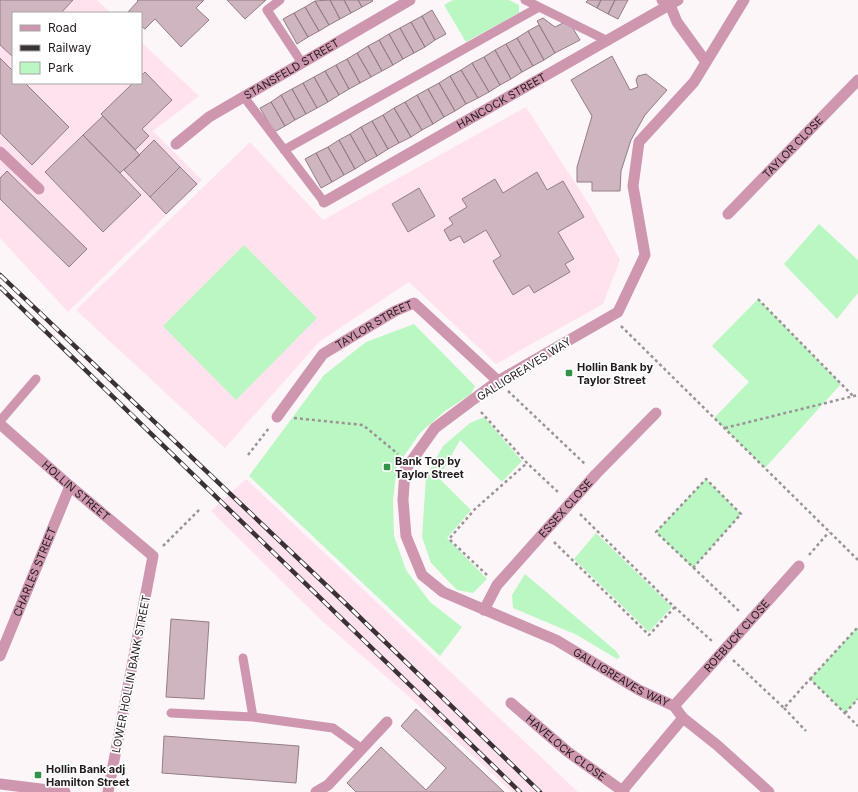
<svg xmlns="http://www.w3.org/2000/svg" width="858" height="792" viewBox="0 0 858 792" font-family="Inter,sans-serif">
<rect width="100%" height="100%" fill="#fcf6f8"/>
<path fill="#ffe2ee" d="M 0,0 L 97,0 L 111,13 L 13,13 L 13,83 L 141,83 L 141,42 L 199,96 L 153,131 L 202,180 L 68,312 L 0,238 Z
M 526,107 L 590,206 L 620,260 L 603,304 L 496,364 L 409,282 L 320,341 L 225,448 L 76,310 L 250,142 L 323,220 Z
M 246,479 L 578,792 L 512,792 L 406,694 L 322,621 L 211,511 Z"/>
<path fill="#bbf7c2" d="M 453,0 L 509,0 L 519,5 L 519,13 L 466,42 L 444,5 Z
M 819,224 L 858,260 L 858,293 L 837,319 L 784,264 Z
M 244,245 L 317,318 L 236,400 L 163,326 Z
M 758,299 L 841,384 L 765,468 L 714,418 L 749,382 L 712,346 Z
M 414,324 L 475,386 L 471,394 L 445,411 L 420,433 L 397,466 L 393,500 L 394,536 L 406,570 L 430,602 L 462,627 L 440,656 L 249,476 L 324,375 L 366,342 Z
M 484,417 L 522,461 L 502,482 L 460,440 L 439,478 L 471,510 L 447,538 L 487,579 L 473,593 L 457,590 L 431,563 L 422,537 L 426,477 L 443,446 L 470,423 Z
M 706,479 L 741,514 L 693,568 L 656,532 Z
M 596,533 L 672,607 L 649,632 L 574,559 Z
M 525,574 L 616,651 L 620,657 L 617,659 L 577,635 L 513,608 L 512,595 Z
M 858,627 L 858,699 L 845,713 L 810,679 Z"/>
<path fill="#cfb5c0" stroke="#957c86" d="M 0,0 L 73,0 L 61,13 L 13,13 L 13,57 L 0,45 Z
M 137,0 L 204,0 L 196,8 L 209,20 L 181,47 L 155,19 L 145,29 L 141,26 L 141,13 L 128,12 L 138,1 Z
M 227,0 L 266,0 L 245,19 Z
M 330,0 L 340,19 L 329,25 L 315,1 Z
M 330,0 L 344,0 L 351,13 L 340,19 Z
M 344,0 L 358,0 L 362,7 L 351,13 Z
M 358,0 L 372,0 L 373,1 L 362,7 Z
M 588,0 L 601,0 L 597,8 L 586,2 Z
M 601,0 L 615,0 L 608,14 L 597,8 Z
M 615,0 L 628,0 L 618,19 L 608,14 Z
M 315,1 L 329,25 L 319,31 L 305,7 Z
M 305,7 L 319,31 L 308,37 L 294,13 Z
M 432,10 L 446,34 L 435,40 L 422,16 Z
M 294,13 L 308,37 L 297,44 L 283,19 Z
M 422,16 L 435,40 L 425,47 L 411,22 Z
M 543,18 L 555,27 L 563,23 L 571,25 L 580,40 L 555,53 L 537,21 Z
M 411,22 L 425,47 L 414,53 L 400,28 Z
M 539,25 L 555,53 L 544,60 L 528,31 Z
M 400,28 L 414,53 L 403,59 L 389,34 Z
M 528,31 L 544,60 L 533,66 L 517,38 Z
M 389,34 L 403,59 L 393,65 L 379,40 Z
M 517,38 L 533,66 L 522,72 L 506,44 Z
M 379,40 L 393,65 L 382,71 L 368,46 Z
M 506,44 L 522,72 L 511,79 L 495,50 Z
M 368,46 L 382,71 L 371,77 L 357,53 Z
M 495,50 L 511,79 L 500,85 L 484,57 Z
M 357,53 L 371,77 L 360,83 L 347,59 Z
M 612,56 L 630,90 L 638,87 L 636,80 L 638,76 L 646,74 L 667,90 L 645,115 L 631,140 L 621,171 L 620,191 L 592,191 L 592,182 L 577,182 L 577,167 L 592,116 L 571,80 Z
M 484,57 L 500,85 L 489,92 L 472,63 Z
M 0,58 L 13,71 L 13,83 L 25,83 L 69,127 L 32,165 L 0,133 Z
M 347,59 L 360,83 L 349,89 L 336,65 Z
M 472,63 L 489,92 L 478,98 L 461,70 Z
M 336,65 L 349,89 L 339,95 L 325,71 Z
M 461,70 L 478,98 L 466,104 L 450,76 Z
M 325,71 L 339,95 L 328,102 L 314,77 Z
M 145,72 L 172,100 L 142,129 L 149,136 L 135,150 L 101,114 L 133,83 L 141,83 L 141,76 Z
M 450,76 L 466,104 L 455,111 L 439,83 Z
M 314,77 L 328,102 L 317,108 L 303,83 Z
M 303,83 L 317,108 L 306,114 L 292,89 Z
M 439,83 L 455,111 L 444,117 L 428,89 Z
M 292,89 L 306,114 L 295,120 L 281,95 Z
M 428,89 L 444,117 L 433,124 L 417,95 Z
M 281,95 L 295,120 L 285,126 L 271,102 Z
M 417,95 L 433,124 L 422,130 L 405,102 Z
M 271,102 L 285,126 L 274,132 L 260,108 Z
M 405,102 L 422,130 L 411,137 L 394,108 Z
M 394,108 L 411,137 L 399,143 L 383,115 Z
M 383,115 L 399,143 L 388,149 L 372,121 Z
M 103,116 L 140,155 L 120,173 L 83,135 Z
M 372,121 L 388,149 L 377,156 L 361,127 Z
M 361,127 L 377,156 L 366,162 L 350,134 Z
M 350,134 L 366,162 L 355,169 L 339,140 Z
M 83,135 L 141,195 L 103,232 L 45,172 Z
M 154,140 L 180,167 L 150,197 L 124,170 Z
M 339,140 L 355,169 L 344,175 L 328,147 Z
M 328,147 L 344,175 L 332,182 L 316,153 Z
M 316,153 L 332,182 L 321,188 L 305,159 Z
M 180,167 L 197,184 L 166,214 L 150,197 Z
M 7,171 L 87,249 L 69,267 L 0,199 L 0,178 Z
M 537,172 L 547,190 L 563,181 L 584,217 L 558,232 L 574,259 L 565,264 L 570,272 L 534,293 L 529,285 L 513,295 L 493,261 L 501,256 L 486,230 L 464,243 L 460,236 L 450,241 L 444,230 L 453,224 L 449,218 L 467,207 L 462,199 L 495,179 L 503,193 Z
M 419,188 L 435,216 L 408,232 L 392,204 Z
M 171,619 L 209,622 L 204,699 L 166,697 Z
M 416,709 L 504,792 L 356,792 L 347,783 L 381,747 L 426,790 L 446,768 L 401,726 Z
M 164,736 L 299,746 L 296,783 L 162,773 Z"/>
<g fill="none" stroke-linecap="round" stroke-linejoin="round">
<path stroke="#9b9396" stroke-width="2.5" stroke-dasharray="3 3" stroke-linecap="butt" d="M 758,299 L 853,396
M 621,326 L 858,560
M 508,391 L 585,464
M 481,412 L 527,463 L 559,493
M 294,418 L 363,425 L 398,454
M 725,428 L 858,395
M 248,455 L 269,428
M 580,514 L 670,603 L 713,642
M 554,542 L 649,635 L 674,608 L 673,606
M 163,546 L 200,509
M 809,555 L 829,532
M 693,568 L 741,514 L 706,479 L 656,532 L 739,611
M 487,575 L 449,539 L 475,509 L 527,463
M 733,660 L 784,708 L 810,679 L 858,726
M 810,679 L 858,627
M 784,708 L 806,731
M 845,713 L 858,699"/>
<path stroke="#ce96af" stroke-width="9" d="M 280,0 L 267,10 L 302,63
M 525,0 L 608,41
M 244,97 L 324,202
M 284,150 L 539,7
M 0,421 L 36,379
M 243,658 L 253,717 L 333,728 L 362,749
M 171,713 L 253,717"/>
<g stroke="#ce96af" stroke-width="11">
<path d="M 662,0 L 670,5 L 677,22 L 706,62"/>
<path id="s1" d="M 744,0 L 694,82 L 639,142 L 633,186 L 645,255 L 618,312 L 498,381 L 435,428 L 405,470 L 403,500 L 406,536 L 422,575 L 443,592 L 556,640 L 639,690 L 674,706 L 683,718 L 717,745 L 769,792"/>
<path id="s2" d="M 176,144 L 209,117 L 410,0"/>
<path d="M 0,152 L 39,189"/>
<path id="s3" d="M 324,202 L 678,0"/>
<path id="s4" d="M 728,214 L 858,80"/>
<path id="s5" d="M 277,417 L 323,354 L 395,311 L 414,303 L 498,381"/>
<path id="s6" d="M 0,424 L 70,486 L 153,556 L 108,792"/>
<path id="s7" d="M 484,610 L 497,585 L 596,474 L 656,413"/>
<path id="s8" d="M 0,656 L 70,486"/>
<path id="s9" d="M 511,703 L 568,752 L 624,792"/>
<path id="s10" d="M 674,706 L 799,566"/>
<path d="M 0,784 L 65,792"/>
<path d="M 622,791 L 683,718"/>
<path d="M 316,792 L 328,785 L 387,722"/>
</g>
<defs>
<path id="rail" d="M 0,275 L 346,604 L 540,792
M 0,287 L 520,792"/>
</defs>
<use href="#rail" stroke="#3b3236" stroke-width="4.5"/>
<use href="#rail" stroke="#fff" stroke-width="3" stroke-dasharray="9" stroke-linecap="butt"/>
</g>
<g fill="#319347" stroke="#fff" stroke-width="1.5">
<rect x="565" y="369" width="8" height="8" rx="2"/>
<rect x="383" y="463" width="8" height="8" rx="2"/>
<rect x="34" y="771" width="8" height="8" rx="2"/>
</g>
<g text-anchor="middle" dominant-baseline="central" stroke-width="3.5" stroke-linejoin="round" paint-order="stroke">
<g font-size="11" fill="#241b1f" stroke="#fff">
<text stroke="none"><textPath href="#s2" startOffset="138">STANSFELD STREET</textPath></text>
<text stroke="none"><textPath href="#s3" startOffset="204">HANCOCK STREET</textPath></text>
<text stroke="none"><textPath href="#s4" startOffset="93">TAYLOR CLOSE</textPath></text>
<text stroke="none"><textPath href="#s5" startOffset="137">TAYLOR STREET</textPath></text>
<text transform="translate(524 369) rotate(-32)">GALLIGREAVES WAY</text>
<text stroke="none"><textPath href="#s6" startOffset="101">HOLLIN STREET</textPath></text>
<text stroke="none"><textPath href="#s7" startOffset="131">ESSEX CLOSE</textPath></text>
<text stroke="none"><textPath href="#s8" startOffset="91">CHARLES STREET</textPath></text>
<text stroke="none"><textPath href="#s10" startOffset="94">ROEBUCK CLOSE</textPath></text>
<text transform="translate(131 674) rotate(-79)">LOWER HOLLIN BANK STREET</text>
<text stroke="none"><textPath href="#s1" startOffset="957">GALLIGREAVES WAY</textPath></text>
<text stroke="none"><textPath href="#s9" startOffset="71">HAVELOCK CLOSE</textPath></text>
</g>
<g font-size="11" font-weight="bold" fill="#241b1f" stroke="#fff" text-anchor="start">
<text x="577" y="367">Hollin Bank by<tspan x="577" dy="13">Taylor Street</tspan></text>
<text x="395" y="461">Bank Top by<tspan x="395" dy="13">Taylor Street</tspan></text>
<text x="46" y="769">Hollin Bank adj<tspan x="46" dy="13">Hamilton Street</tspan></text>
</g>
</g>
<rect x="12" y="12" width="130" height="72" fill="#ffffff" stroke="#a7a4a5"/>
<rect x="20" y="25" width="20" height="6" fill="#ce96af" stroke="#a7a4a5"/>
<text x="48" y="32" font-size="12" fill="#241b1f">Road</text>
<rect x="20" y="45" width="20" height="6" fill="#3b3236" stroke="#a7a4a5"/>
<text x="48" y="52" font-size="12" fill="#241b1f">Railway</text>
<rect x="20" y="62" width="20" height="12" fill="#bbf7c2" stroke="#a7a4a5"/>
<text x="48" y="72" font-size="12" fill="#241b1f">Park</text>
</svg>
